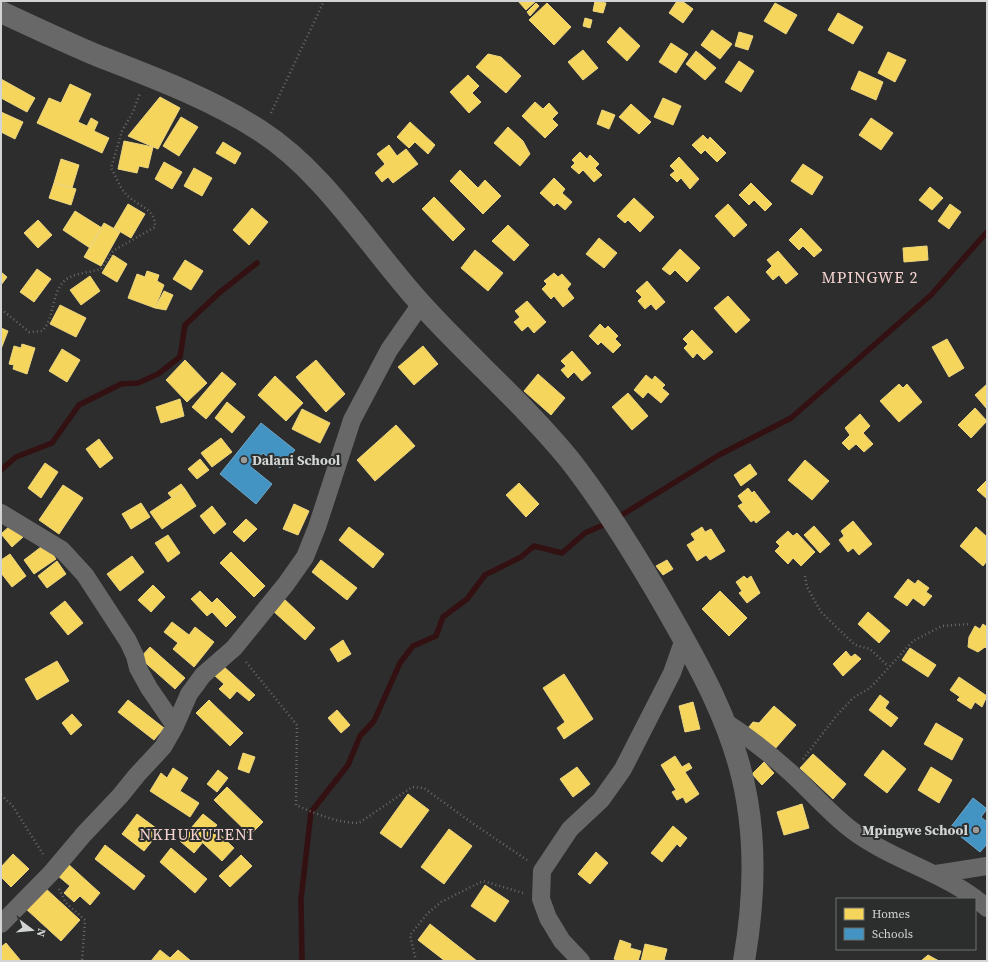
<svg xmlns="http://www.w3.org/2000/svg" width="988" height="962" viewBox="0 0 988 962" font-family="'Source Serif 4',serif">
<rect width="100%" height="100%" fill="#2d2d2d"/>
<path fill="#f6d55c" stroke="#ecd580" d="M 518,1 L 536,1 L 526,10 Z
M 595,1 L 606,3 L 603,13 L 593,11 Z
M 677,1 L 682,1 L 693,9 L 683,23 L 669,13 Z
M 536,3 L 539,6 L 530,16 L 527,12 Z
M 547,3 L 571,27 L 554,45 L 529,20 Z
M 775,3 L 797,15 L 786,34 L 764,21 Z
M 838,13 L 863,27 L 853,44 L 828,30 Z
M 585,18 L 592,20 L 590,28 L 583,26 Z
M 620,27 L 640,46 L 627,61 L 607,42 Z
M 712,30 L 732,44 L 720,59 L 701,45 Z
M 739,32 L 753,36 L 748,50 L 735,46 Z
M 671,43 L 688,54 L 676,73 L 659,62 Z
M 583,50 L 598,68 L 583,80 L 568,62 Z
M 696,51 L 716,68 L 705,80 L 686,64 Z
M 888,52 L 906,60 L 895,82 L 878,73 Z
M 488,54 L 501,57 L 521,76 L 506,93 L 476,67 Z
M 739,61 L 754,71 L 741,92 L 725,82 Z
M 859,71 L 883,82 L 876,100 L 851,89 Z
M 468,75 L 479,86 L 472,93 L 481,102 L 469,113 L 450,92 Z
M 1,79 L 35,98 L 27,112 L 1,98 Z
M 70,84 L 91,94 L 78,122 L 87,126 L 91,118 L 98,122 L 94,131 L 109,138 L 102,153 L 37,123 L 49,98 L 61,103 Z
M 160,97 L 180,108 L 158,149 L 128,136 Z
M 663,98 L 681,106 L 673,125 L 654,117 Z
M 535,102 L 543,109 L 549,103 L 558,113 L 552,119 L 558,125 L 545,138 L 522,116 Z
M 631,104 L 651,122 L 639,134 L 619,117 Z
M 602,110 L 615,115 L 609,129 L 597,124 Z
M 1,112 L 23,122 L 15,139 L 1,132 Z
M 181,117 L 198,127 L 179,156 L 163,146 Z
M 871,118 L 893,133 L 881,150 L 859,135 Z
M 410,122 L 435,145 L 428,154 L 415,142 L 409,148 L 397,137 Z
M 508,127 L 523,141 L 530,154 L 520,166 L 494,143 Z
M 703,135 L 708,140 L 710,137 L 726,153 L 717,162 L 705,150 L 701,154 L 692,145 Z
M 124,141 L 153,147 L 148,168 L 139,166 L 137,173 L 118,169 Z
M 223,142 L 241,153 L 235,164 L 216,153 Z
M 389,145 L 397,156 L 406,149 L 418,164 L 393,183 L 388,177 L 382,182 L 375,173 L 385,164 L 377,154 Z
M 580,152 L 587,159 L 590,155 L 599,164 L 595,168 L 602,175 L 594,182 L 583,170 L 579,174 L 571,167 L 575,163 L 572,160 Z
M 679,157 L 699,179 L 690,189 L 681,178 L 677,182 L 670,175 L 675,171 L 670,166 Z
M 61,159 L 79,165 L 72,188 L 54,183 Z
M 164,162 L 182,172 L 172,189 L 155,179 Z
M 803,164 L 823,177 L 812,195 L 791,181 Z
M 194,168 L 212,178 L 202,196 L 184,186 Z
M 460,170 L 478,188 L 485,180 L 501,196 L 483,214 L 450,181 Z
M 554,178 L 565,189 L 562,193 L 572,202 L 565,210 L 557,203 L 554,206 L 540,193 Z
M 54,183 L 76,189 L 71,205 L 49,198 Z
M 751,183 L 772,204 L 765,211 L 754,200 L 749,205 L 739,195 Z
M 930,187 L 943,198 L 932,210 L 919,200 Z
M 434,197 L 465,229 L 453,241 L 422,209 Z
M 634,198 L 654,217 L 640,232 L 628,220 L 625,223 L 617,216 Z
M 128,204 L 145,214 L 131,238 L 114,228 Z
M 728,204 L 747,225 L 734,237 L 715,216 Z
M 950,204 L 961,212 L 949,229 L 938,221 Z
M 252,208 L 268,222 L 249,245 L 233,230 Z
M 75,211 L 102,228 L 90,248 L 63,230 Z
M 38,220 L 52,235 L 38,248 L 24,233 Z
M 104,223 L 120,232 L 101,266 L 84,257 Z
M 508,225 L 529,245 L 514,261 L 492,241 Z
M 801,228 L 822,250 L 814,257 L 803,246 L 799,250 L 789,240 Z
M 599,238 L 617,253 L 604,268 L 586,254 Z
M 927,246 L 928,260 L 904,262 L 903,248 Z
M 680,249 L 700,268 L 687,282 L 675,270 L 670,275 L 662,269 Z
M 475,250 L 503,273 L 488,291 L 461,268 Z
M 778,251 L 798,274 L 786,284 L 779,275 L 773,280 L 766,272 L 772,266 L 767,260 Z
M 113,255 L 127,264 L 117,282 L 102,273 Z
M 185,260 L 203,271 L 191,290 L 173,279 Z
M 37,269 L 51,279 L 34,302 L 20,292 Z
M 147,271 L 159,275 L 157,281 L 164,285 L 155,308 L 128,298 L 137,274 L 145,277 Z
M 1,272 L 7,277 L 1,285 Z
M 554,273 L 558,277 L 562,274 L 571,284 L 567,289 L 574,298 L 563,307 L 554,296 L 551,299 L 542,289 L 547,284 L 544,281 Z
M 90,276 L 100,291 L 81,305 L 70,290 Z
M 647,281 L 665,302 L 656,310 L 651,304 L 645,309 L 638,301 L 642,297 L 636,291 Z
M 164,291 L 173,295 L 166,310 L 155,308 Z
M 728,296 L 750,320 L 736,333 L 714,308 Z
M 527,301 L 546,322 L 534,333 L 528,326 L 522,331 L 514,322 L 520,317 L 515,311 Z
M 60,305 L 86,318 L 76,337 L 50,324 Z
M 600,324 L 605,329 L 608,326 L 618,336 L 615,339 L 621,345 L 613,353 L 601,342 L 598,345 L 589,336 Z
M 1,328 L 8,331 L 1,349 Z
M 692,330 L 713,352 L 704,360 L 697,353 L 693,358 L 684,348 L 688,344 L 683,339 Z
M 947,339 L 964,368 L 949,377 L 932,347 Z
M 22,344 L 35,348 L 27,374 L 13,369 L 14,365 L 9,364 L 14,346 L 21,348 Z
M 423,346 L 438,364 L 414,385 L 398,367 Z
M 62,349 L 80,360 L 67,382 L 49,371 Z
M 572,351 L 591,373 L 582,381 L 574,372 L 568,378 L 561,370 L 566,366 L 561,361 Z
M 185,360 L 207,383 L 187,402 L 166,380 Z
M 316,360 L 345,394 L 326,412 L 296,377 Z
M 222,372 L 236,384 L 206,419 L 192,407 Z
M 538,374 L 565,398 L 551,415 L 524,391 Z
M 646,375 L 652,380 L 655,376 L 665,385 L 662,388 L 669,394 L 661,403 L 648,392 L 643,398 L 634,390 Z
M 275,376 L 303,403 L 286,421 L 258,395 Z
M 899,384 L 903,388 L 907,384 L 922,402 L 899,422 L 880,401 Z
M 987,384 L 987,409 L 975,395 Z
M 628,393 L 648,416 L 632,430 L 612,407 Z
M 180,399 L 184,416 L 161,423 L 156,407 Z
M 227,402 L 245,417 L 232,433 L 215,418 Z
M 975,408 L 987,421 L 971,438 L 958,425 Z
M 302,409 L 330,423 L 320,443 L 292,429 Z
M 860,414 L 870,426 L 863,433 L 873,444 L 864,452 L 856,444 L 849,450 L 842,443 L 850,435 L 845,428 Z
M 396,425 L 415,446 L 375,481 L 357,460 Z
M 221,438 L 232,452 L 212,467 L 201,453 Z
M 99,439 L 113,458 L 100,468 L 86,449 Z
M 200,459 L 209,470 L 197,479 L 188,469 Z
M 805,460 L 829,481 L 812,500 L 788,480 Z
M 45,463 L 58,472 L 41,498 L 28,488 Z
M 750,464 L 757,474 L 741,486 L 734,475 Z
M 987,480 L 987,499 L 977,490 Z
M 519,483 L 539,504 L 526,517 L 506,495 Z
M 181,484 L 185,489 L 172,498 L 168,493 Z
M 63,485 L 83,498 L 59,534 L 39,520 Z
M 748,488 L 752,493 L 754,491 L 770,512 L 756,523 L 754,520 L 751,522 L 738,506 L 743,503 L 738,496 Z
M 185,489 L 196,506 L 162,529 L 150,512 Z
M 141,503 L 150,517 L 131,529 L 122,514 Z
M 294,504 L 309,511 L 298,535 L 283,529 Z
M 212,506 L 226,524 L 214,534 L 200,516 Z
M 246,519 L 257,529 L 244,542 L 233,532 Z
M 853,521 L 872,544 L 859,555 L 853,548 L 848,552 L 839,540 L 844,536 L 841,531 Z
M 12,524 L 23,537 L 12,547 L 1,534 Z
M 814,526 L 830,544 L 820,553 L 804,535 Z
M 349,527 L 384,554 L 373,568 L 339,540 Z
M 702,527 L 705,532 L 711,529 L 725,551 L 710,560 L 706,555 L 697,561 L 687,545 L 695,540 L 691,534 Z
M 976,527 L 987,537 L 987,561 L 983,566 L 960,546 Z
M 788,531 L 793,536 L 797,533 L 815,552 L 801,566 L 793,558 L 788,564 L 775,551 L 780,546 L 776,542 Z
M 168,535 L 180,553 L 168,562 L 155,543 Z
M 45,544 L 56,559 L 34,574 L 24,560 Z
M 231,552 L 265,586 L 254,597 L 220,563 Z
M 10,554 L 26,576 L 12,587 L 1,573 L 1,560 Z
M 132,556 L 144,572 L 120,591 L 107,574 Z
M 321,560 L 357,588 L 347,600 L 312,572 Z
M 667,560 L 673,569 L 663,575 L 656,566 Z
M 57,561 L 66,574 L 47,588 L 38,576 Z
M 744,576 L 747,579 L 751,576 L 760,593 L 747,603 L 739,593 L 742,591 L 736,582 Z
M 908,579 L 915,584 L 918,580 L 929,588 L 926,592 L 932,596 L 924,606 L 913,598 L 907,606 L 894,597 Z
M 153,585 L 165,597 L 151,612 L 138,600 Z
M 200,591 L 212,603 L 217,598 L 236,617 L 226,627 L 212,612 L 207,616 L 191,599 Z
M 720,591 L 747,618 L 729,636 L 702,609 Z
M 283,598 L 315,628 L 305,640 L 272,610 Z
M 65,601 L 83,623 L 68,635 L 50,613 Z
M 868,612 L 890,631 L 879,643 L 858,624 Z
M 172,622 L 189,635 L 195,627 L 214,642 L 194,667 L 173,649 L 178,643 L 164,632 Z
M 983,624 L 987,627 L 987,649 L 985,647 L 978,652 L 968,647 L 969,637 L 975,626 L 980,629 Z
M 343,640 L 351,654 L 338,662 L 330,649 Z
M 150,647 L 185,678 L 175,689 L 140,658 Z
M 910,648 L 936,665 L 928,677 L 902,660 Z
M 846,651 L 851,657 L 855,654 L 861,659 L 843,676 L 833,664 Z
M 57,661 L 69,681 L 37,700 L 25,679 Z
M 222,665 L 255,695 L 249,701 L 237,691 L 230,699 L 219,689 L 224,684 L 214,675 Z
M 564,674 L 593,719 L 564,739 L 557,728 L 565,722 L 543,688 Z
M 959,677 L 987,696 L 982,707 L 975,702 L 971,709 L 957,700 L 960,697 L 950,690 Z
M 880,695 L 889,702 L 885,708 L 898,718 L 891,727 L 869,710 Z
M 128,700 L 164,728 L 154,740 L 118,712 Z
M 209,700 L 243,733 L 230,746 L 196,713 Z
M 693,702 L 700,729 L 685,732 L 679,706 Z
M 774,706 L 796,725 L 774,750 L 744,733 L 753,722 L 759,723 Z
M 337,710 L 350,725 L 341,733 L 328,718 Z
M 72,714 L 82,725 L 71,735 L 62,723 Z
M 936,723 L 963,739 L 952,760 L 924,744 Z
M 883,750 L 906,769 L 887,793 L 864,775 Z
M 243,753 L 255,757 L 249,773 L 238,769 Z
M 813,754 L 846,784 L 833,799 L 800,768 Z
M 675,756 L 682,767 L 689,763 L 692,768 L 685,772 L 699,794 L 686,803 L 683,797 L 677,800 L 672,792 L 676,790 L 661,765 Z
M 764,762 L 774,773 L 762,785 L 752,774 Z
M 577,767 L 590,784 L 573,797 L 560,779 Z
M 931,767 L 952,780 L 939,803 L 918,790 Z
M 173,768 L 188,778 L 180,791 L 199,803 L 190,817 L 150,791 L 161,773 L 167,778 Z
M 218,770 L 228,778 L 217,792 L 207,784 Z
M 227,787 L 263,822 L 250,835 L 214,800 Z
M 408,794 L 429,810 L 401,848 L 380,833 Z
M 802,804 L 809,828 L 784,835 L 777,812 Z
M 137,814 L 160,831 L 144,851 L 122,834 Z
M 203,814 L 217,825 L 194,853 L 180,841 Z
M 673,826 L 687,838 L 680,847 L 677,844 L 662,862 L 651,853 Z
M 449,829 L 472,846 L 444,884 L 421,867 Z
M 215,830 L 234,848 L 222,861 L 203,843 Z
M 105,845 L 145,876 L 134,890 L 95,859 Z
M 171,848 L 207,879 L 195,893 L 160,862 Z
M 596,852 L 608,863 L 590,884 L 578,874 Z
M 13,854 L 29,869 L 11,887 L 1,877 L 1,867 Z
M 241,855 L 252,866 L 230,887 L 219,876 Z
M 67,863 L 100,893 L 90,905 L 80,896 L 74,902 L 64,893 L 70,886 L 57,875 Z
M 485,885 L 509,901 L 495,922 L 471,906 Z
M 44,887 L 80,920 L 61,941 L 25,908 Z
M 430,924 L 477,961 L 445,961 L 418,940 Z
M 620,940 L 631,944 L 630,948 L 641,951 L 638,961 L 619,961 L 614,959 Z
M 6,943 L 21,961 L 1,961 L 1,947 Z
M 645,944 L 667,949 L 664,960 L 670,961 L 641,961 Z
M 160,950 L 170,958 L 178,950 L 191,961 L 151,961 Z
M 928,955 L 939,961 L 921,961 Z"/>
<path fill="#4393c3" stroke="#6ea7c8" d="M 261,423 L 295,450 L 280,468 L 263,453 L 251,467 L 272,484 L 256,504 L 220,474 Z
M 973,798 L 987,809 L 981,817 L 987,822 L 987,844 L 980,852 L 950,828 Z"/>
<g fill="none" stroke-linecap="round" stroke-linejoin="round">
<path stroke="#331012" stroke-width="5.5" d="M 1,470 L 16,457 L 52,443 L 79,405 L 121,384 L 138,383 L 158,374 L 180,357 L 185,325 L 219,293 L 257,263
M 617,518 L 719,455 L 791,418 L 931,295 L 987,232
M 302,961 L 301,899 L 311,812 L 348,765 L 360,736 L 374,721 L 400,663 L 413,646 L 436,636 L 443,617 L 467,599 L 485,575 L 521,557 L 534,546 L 562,553 L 585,533 L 610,522"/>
<path stroke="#696969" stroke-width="2.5" stroke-dasharray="1 3" stroke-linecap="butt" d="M 271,113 L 324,1
M 1,309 L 29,332 L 42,331 C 56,318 50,287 70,277 C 79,273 91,272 101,269 L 113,251 L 155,227 C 156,208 136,206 125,193 C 119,186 116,176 111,168 L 122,131 L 133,112 L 140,93
M 805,576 L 807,587 L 821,612 L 855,645 L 870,649 L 888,666
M 246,662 L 297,725 L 296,805 C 316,814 338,823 359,823 L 412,787 L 424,788 L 472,823 L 527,860
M 803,759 L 837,715 L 853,698 L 870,688 L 913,641 L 942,626 L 970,624
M 1,795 L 12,805 L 43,854
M 59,889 L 66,903 L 85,920 L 82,961
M 416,961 L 410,935 L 428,913 L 441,902 L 483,881 L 523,893"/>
<path stroke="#686868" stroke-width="18" d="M 1,513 L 62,550 L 85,575 L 128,641 L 135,656 L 138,668 L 149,688 L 175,726
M 724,721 C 747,736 770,754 791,773 C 812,792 830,814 853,831 C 895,862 948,873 987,908
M 936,874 L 987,866
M 1,924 L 51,873 L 84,834 L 120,796 L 137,775 L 163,747 L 175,726 L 189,694 L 203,675 L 234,648 L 286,584 L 305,557 L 317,527 L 352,420 L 389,350 L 421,304
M 581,961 L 562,941 L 548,918 L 541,899 L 542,871 L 570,829 L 601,800 L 623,769 L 672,673 L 684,639"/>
<path stroke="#686868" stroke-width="22" d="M 1,12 C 34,27 67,43 101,57 C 155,78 211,99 259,130 C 326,173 369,247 422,305 C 469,357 524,404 569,459 C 602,501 631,548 658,594 C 695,658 735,726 747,800 C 756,852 753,909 744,961"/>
</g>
<g fill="#999a9a" stroke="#2c2e2d" stroke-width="1.5">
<circle cx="244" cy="460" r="4"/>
<circle cx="976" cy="830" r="4"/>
</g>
<g text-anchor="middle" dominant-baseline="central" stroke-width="4" stroke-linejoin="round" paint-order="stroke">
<g font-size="14" font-weight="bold" fill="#d3d5d4" stroke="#2c2e2d" text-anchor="start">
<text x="252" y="460">Dalani School</text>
<text x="968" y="830" text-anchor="end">Mpingwe School</text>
</g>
<g font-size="16" letter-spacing="1" fill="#f7d4d2" stroke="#2c2e2d">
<text x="870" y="277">MPINGWE 2</text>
<text x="197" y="834">NKHUKUTENI</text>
</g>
</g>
<rect width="988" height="962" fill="none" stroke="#d3d5d4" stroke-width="4"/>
<rect x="836" y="898" width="140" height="52" fill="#2c2e2d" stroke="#6f7170"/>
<rect x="844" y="908" width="20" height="12" fill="#f6d55c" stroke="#6f7170"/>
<text x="872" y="918" font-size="12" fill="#d3d5d4">Homes</text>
<rect x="844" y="928" width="20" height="12" fill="#4393c3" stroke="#6f7170"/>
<text x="872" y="938" font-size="12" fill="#d3d5d4">Schools</text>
<g transform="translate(32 930) rotate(106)" stroke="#2c2e2d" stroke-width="3" paint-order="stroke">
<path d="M0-3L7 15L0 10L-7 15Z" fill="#d3d5d4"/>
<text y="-6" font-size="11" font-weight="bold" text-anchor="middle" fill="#d3d5d4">N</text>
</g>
</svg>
